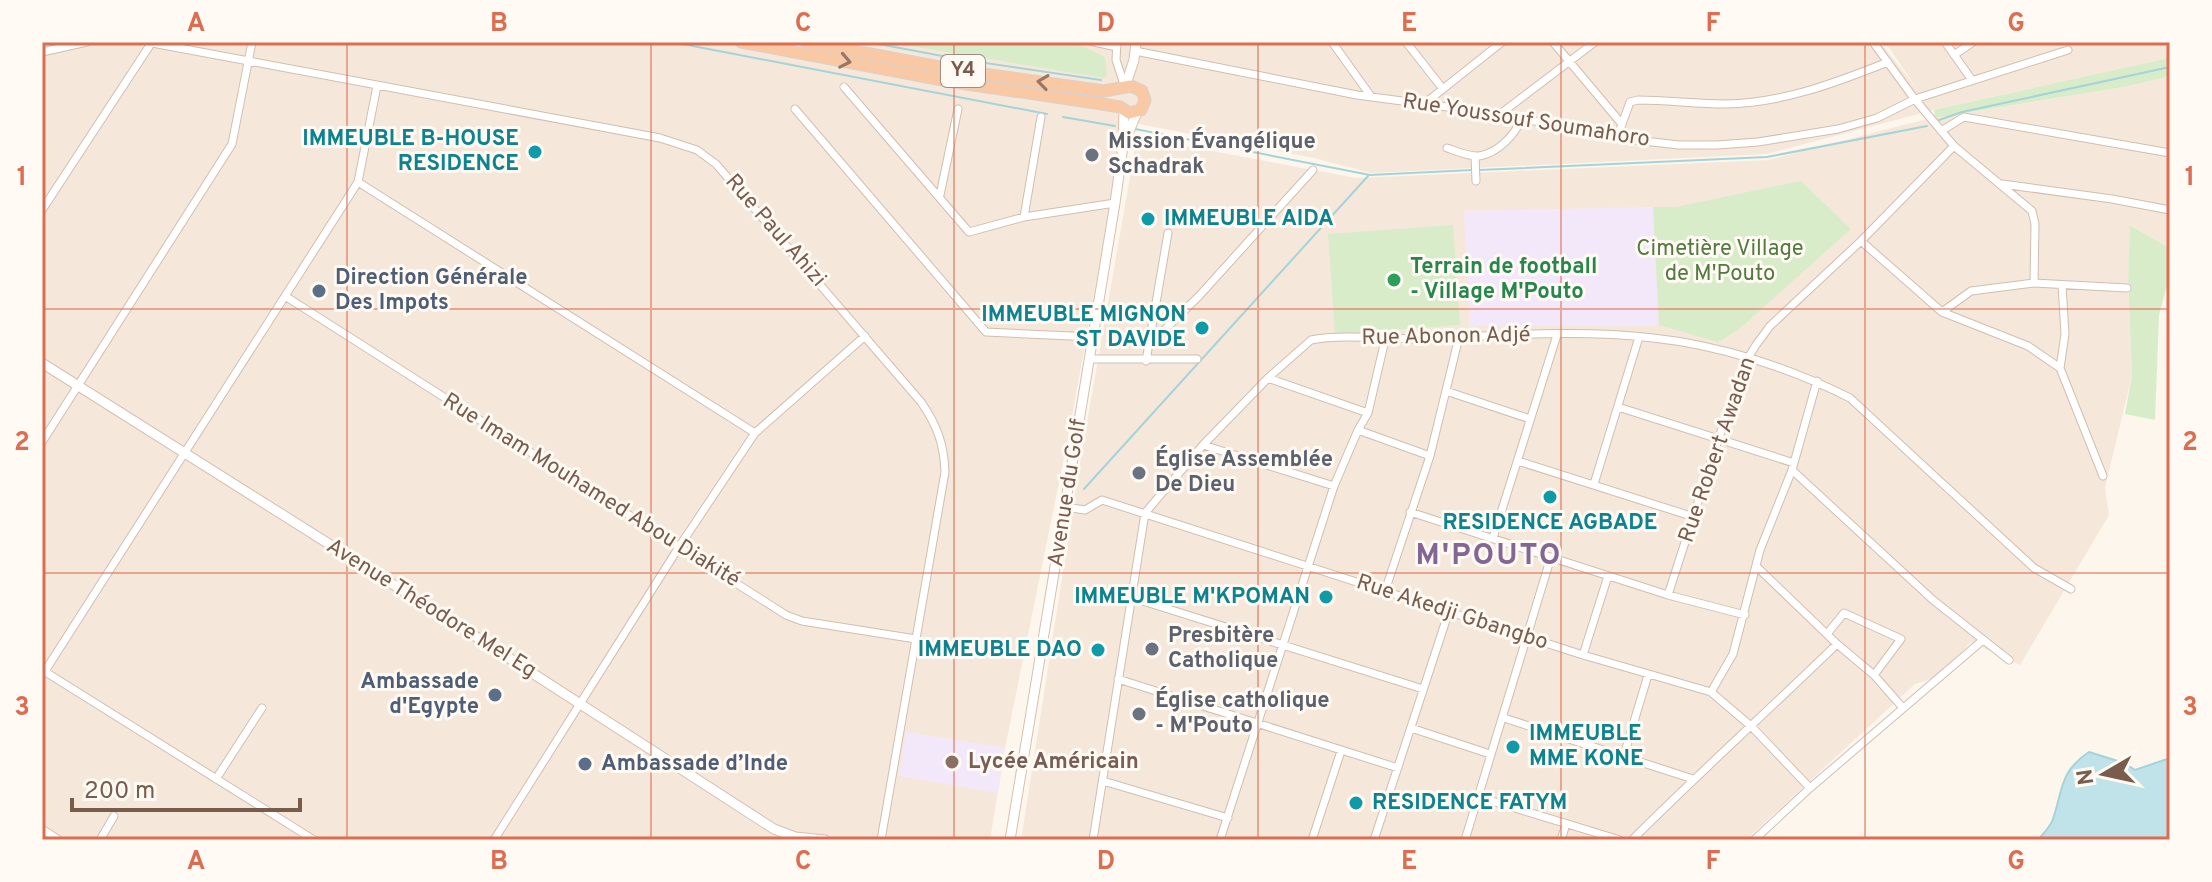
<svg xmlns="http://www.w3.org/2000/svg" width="2212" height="882" viewBox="0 0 2212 882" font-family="Overpass,sans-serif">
<rect width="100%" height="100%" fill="#fdf6ec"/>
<path fill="#f5e8da" d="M 42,42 L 1880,42 L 1918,90 L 1885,42 L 2169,42 L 2166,59 L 1934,110 L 1767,154 L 1371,173 L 1314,158 L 1129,122 L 1122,142 L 1068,438 L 1005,748 L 990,840 L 42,840 Z
M 2170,75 L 2170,248 L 2131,225 L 2128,281 L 2132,375 L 2105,488 L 2109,515 L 2020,665 L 1971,642 L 1941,676 L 1915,684 L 1746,840 L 1021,840 L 1082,451 L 1137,137 L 1356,178 L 1768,160 L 1919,121 L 2124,87 Z"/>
<path fill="#f3e8fa" d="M 1653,207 L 1659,325 L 1470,326 L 1464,211 Z
M 906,732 L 1005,748 L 998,793 L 899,776 Z"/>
<path fill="#d8ecc9" d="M 885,42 L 1067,42 L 1080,45 L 1105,57 L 1107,75 L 1104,78 Z
M 2170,42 L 2170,75 L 2166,77 L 2124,87 L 1935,118 L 1934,110 L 2165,59 Z
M 1801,181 L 1851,229 L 1738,330 L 1718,342 L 1659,325 L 1653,207 L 1676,207 Z
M 1453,225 L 1460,325 L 1335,334 L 1328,234 Z
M 2130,225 L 2170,248 L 2170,275 L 2159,315 L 2155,420 L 2125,414 L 2132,375 L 2128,281 Z"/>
<path fill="#bfe3e8" stroke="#a5d3da" stroke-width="2" d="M 2089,752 L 2124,763 L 2135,770 L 2170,758 L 2170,840 L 2038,840 C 2043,834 2051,826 2053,819 C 2063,789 2060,771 2089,752 Z"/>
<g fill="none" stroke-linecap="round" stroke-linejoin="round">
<path stroke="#a5d3da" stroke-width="2" d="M 672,42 L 1047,114
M 868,42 L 958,59 L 1101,80
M 1063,117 L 1115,126
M 1939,120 L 1962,112 L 2170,67
M 1135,129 L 1370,175 L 1472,170
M 1479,170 L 1767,157 L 1927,126
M 1084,489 L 1368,176"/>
<defs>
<path id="minor" d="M 147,42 L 660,138 L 697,150 L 716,164 L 921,402 C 937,425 944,444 945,472 L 881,840
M 1094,42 L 1117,47
M 1117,42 L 1116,60 L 1125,87
M 1332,42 L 1370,95
M 1406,42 L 1443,89
M 1553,42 L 1621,123
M 1873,42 L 1913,97 L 1954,146 L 2032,211 L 2035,224 L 2034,283
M 1945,42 L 1972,80
M 1135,51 L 1357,95 L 1500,114 L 1617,138 L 1679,145 L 1717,145 L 1758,142 L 1838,129 L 1877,118 L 1915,99 L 2068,50
M 42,52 L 87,42
M 1954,55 L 1973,42
M 844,87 L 969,232 L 1024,217 L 1115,203
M 1424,104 L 1502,42
M 795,109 L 986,332 L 1093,337
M 1500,114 L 1595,42
M 1941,131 L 1964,117 L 2170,153
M 1617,138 L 1630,102 L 1638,100 C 1667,100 1696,104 1725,104 C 1783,103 1835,83 1888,62
M 1447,148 C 1456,151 1469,157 1479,156 C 1498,153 1515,135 1522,118
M 1475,156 L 1476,181
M 358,182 L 755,433
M 2002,184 L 2112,199 L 2170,210
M 940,195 L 958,109
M 42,210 L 152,42
M 1024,217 L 1041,117
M 1861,241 L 1942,312 L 2028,346 L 2060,368 L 2103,476
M 285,296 L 786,615 L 802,621 L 916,639
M 1942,312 L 1971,291 L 2034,283 L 2127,288
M 1148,346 L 1199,296 L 1313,170
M 1090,359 L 1197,359
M 1146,361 L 1168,233
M 2060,368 L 2065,334 L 2062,285
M 1268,378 L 1368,413
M 1446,391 L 1530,419
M 1618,407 L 1794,463
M 1358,430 L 1430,456
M 42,442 L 232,144 L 252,42
M 1203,445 L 1334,486
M 1518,461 L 1694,517
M 1792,470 L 1933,600 L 2009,660
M 1594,484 L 1639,337
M 1065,507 L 1085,510 L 1102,500 L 1583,655 L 1711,692 L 1752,727 L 1810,788
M 1410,512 L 1668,595 L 1745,615
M 1493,538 L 1557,335
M 1757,567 L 1837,644 L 1874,675 L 1903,708
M 1385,591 L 1430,456 L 1459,337
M 1668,595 L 1718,440 L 1748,358 L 1756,345 L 1770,326 L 1861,241 L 1954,146
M 1130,597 L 1423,689
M 1827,634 L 1844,613 L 1901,639 L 1874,675
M 1583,655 L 1608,576
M 44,671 L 314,840
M 45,671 L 358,182 L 377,86
M 1118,679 L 1398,768
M 1711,692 L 1733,654 L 1760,550 L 1792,470 L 1817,381
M 1504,718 L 1693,779
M 1411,728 L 1490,754
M 1624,755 L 1648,675
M 216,779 L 262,708
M 1103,781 L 1228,818
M 1479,797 L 1620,840
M 42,829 L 59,840
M 100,840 L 114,816
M 494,840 L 679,547 L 755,433 L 865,336
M 1093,840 L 1145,513 L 1203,445 L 1268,378 L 1311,340 C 1340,334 1389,339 1421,339 C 1497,336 1576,329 1653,338 C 1720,345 1790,368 1850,398 L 2034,568 L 2071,589
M 1220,840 L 1334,486 L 1358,430 L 1368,413 L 1385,340
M 1312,840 L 1341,751
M 1374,840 L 1449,611
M 1465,840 L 1551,557
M 1561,840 L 1566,824
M 1632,840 C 1699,773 1769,710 1837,644
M 1754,840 L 1810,788 L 1983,640"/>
<path id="secondary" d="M 1125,87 L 1134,60 L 1136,42
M 1126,139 L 1137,112
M 42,363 L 478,638 L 774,829 L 795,837 L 825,840
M 1010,840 L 1115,203 L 1123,146 L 1124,111"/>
<path id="trunk" d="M 741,42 L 953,82 L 1102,104 L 1120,107 L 1129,113 L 1141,110 L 1145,100 L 1142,91 L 1131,86 L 1104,91 L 956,70 L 806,42"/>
</defs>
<use href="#minor" stroke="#d1beb0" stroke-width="9"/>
<use href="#secondary" stroke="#d6c0b0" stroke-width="11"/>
<use href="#trunk" stroke="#dad1cd" stroke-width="13"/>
<use href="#minor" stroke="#fff" stroke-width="7"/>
<use href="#secondary" stroke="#fff" stroke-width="9"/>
<use href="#trunk" stroke="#f9c8a4" stroke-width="11"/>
</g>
<defs><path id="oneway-chevron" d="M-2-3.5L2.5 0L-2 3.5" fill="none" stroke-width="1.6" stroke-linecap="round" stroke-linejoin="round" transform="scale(2)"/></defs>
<g stroke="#9a7763">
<use href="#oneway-chevron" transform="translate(845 61) rotate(11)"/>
<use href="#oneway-chevron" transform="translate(1043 82) rotate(-172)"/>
</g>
<path fill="none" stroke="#dc6d51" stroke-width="2" stroke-opacity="0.55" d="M 347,42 L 347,840M 651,42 L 651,840M 954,42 L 954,840M 1258,42 L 1258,840M 1561,42 L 1561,840M 1865,42 L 1865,840M 42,309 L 2170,309M 42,573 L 2170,573"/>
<g fill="#0f9aa8" stroke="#fffaf3" stroke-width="3">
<circle cx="535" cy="152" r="8"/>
<circle cx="1148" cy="219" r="8"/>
<circle cx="1202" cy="328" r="8"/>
<circle cx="1550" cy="497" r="8"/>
<circle cx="1326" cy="597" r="8"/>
<circle cx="1098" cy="650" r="8"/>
<circle cx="1513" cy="747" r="8"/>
<circle cx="1356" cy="803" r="8"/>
</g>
<g fill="#6b7280" stroke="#fffaf3" stroke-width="3">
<circle cx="1092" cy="155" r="8"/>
<circle cx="1139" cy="473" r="8"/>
<circle cx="1152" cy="649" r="8"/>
<circle cx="1139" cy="714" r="8"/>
</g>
<circle fill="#2e9e5b" stroke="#fffaf3" stroke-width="3" cx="1394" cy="280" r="8"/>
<g fill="#5c6f8a" stroke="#fffaf3" stroke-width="3">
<circle cx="319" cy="291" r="8"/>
<circle cx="495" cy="695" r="8"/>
<circle cx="585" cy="764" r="8"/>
</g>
<circle fill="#8d6e63" stroke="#fffaf3" stroke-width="3" cx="952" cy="762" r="8"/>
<g text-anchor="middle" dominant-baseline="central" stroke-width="6" stroke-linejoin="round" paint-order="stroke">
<rect fill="#fffaf3" stroke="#a28b7f" stroke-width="2" x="941" y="55" width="44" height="32" rx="6"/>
<g font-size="20" font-weight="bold" fill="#7a5c4d">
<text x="963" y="71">Y4</text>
</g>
<g font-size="22" fill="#7a5c4d" stroke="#fffaf3">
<text transform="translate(1526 121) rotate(9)">Rue Youssouf Soumahoro</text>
<text transform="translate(775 231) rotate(49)">Rue Paul Ahizi</text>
<text transform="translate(1446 337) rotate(-1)">Rue Abonon Adjé</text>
<text transform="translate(1718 450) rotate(-71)">Rue Robert Awadan</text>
<text transform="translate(591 491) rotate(32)">Rue Imam Mouhamed Abou Diakité</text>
<text transform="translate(1068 493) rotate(-81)">Avenue du Golf</text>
<text transform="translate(431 609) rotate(32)">Avenue Théodore Mel Eg</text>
<text transform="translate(1452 613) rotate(18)">Rue Akedji Gbangbo</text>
</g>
<g font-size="22" font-weight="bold" fill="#0d838f" stroke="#fffaf3" text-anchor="end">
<text x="519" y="139">IMMEUBLE B-HOUSE<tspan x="519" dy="25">RESIDENCE</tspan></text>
<text x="1164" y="219" text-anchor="start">IMMEUBLE AIDA</text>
<text x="1186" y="315">IMMEUBLE MIGNON<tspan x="1186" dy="25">ST DAVIDE</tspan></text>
<text x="1550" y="523" text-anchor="middle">RESIDENCE AGBADE</text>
<text x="1310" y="597">IMMEUBLE M'KPOMAN</text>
<text x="1082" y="650">IMMEUBLE DAO</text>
<text x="1529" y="734" text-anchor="start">IMMEUBLE<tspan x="1529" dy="25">MME KONE</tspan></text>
<text x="1372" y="803" text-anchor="start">RESIDENCE FATYM</text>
</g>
<g font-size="22" font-weight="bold" fill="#5b616d" stroke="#fffaf3" text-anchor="start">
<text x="1108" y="142">Mission Évangélique<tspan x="1108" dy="25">Schadrak</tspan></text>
<text x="1155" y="460">Église Assemblée<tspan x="1155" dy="25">De Dieu</tspan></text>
<text x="1168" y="636">Presbitère<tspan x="1168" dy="25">Catholique</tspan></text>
<text x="1155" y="701">Église catholique<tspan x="1155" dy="25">- M'Pouto</tspan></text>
</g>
<g font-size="22" fill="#537a41" stroke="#fffaf3">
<text x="1720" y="249">Cimetière Village<tspan x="1720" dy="25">de M'Pouto</tspan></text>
</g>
<g font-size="22" font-weight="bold" fill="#27864d" stroke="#fffaf3" text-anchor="start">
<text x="1410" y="267">Terrain de football<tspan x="1410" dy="25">- Village M'Pouto</tspan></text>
</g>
<g font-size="22" font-weight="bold" fill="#4e5e75" stroke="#fffaf3" text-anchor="start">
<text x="335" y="278">Direction Générale<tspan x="335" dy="25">Des Impots</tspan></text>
<text x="479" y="682" text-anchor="end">Ambassade<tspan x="479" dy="25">d'Egypte</tspan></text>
<text x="601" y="764">Ambassade d’Inde</text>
</g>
<g font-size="22" font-weight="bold" fill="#785e54" stroke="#fffaf3" text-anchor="start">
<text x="968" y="762">Lycée Américain</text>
</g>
<g font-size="30" font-weight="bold" letter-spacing="2" fill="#846695" stroke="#fffaf3">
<text x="1489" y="556">M'POUTO</text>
</g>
</g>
<rect width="2212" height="882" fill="none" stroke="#fffaf3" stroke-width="88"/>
<g transform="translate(2104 774) rotate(261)" stroke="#fffaf3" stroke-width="6" paint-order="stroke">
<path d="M0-6L14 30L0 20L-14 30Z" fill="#7a5c4d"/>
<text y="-12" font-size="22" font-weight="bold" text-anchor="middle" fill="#7a5c4d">N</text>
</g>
<path d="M72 798v12h228v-12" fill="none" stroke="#7a5c4d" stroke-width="4"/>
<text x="84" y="798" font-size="24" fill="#7a5c4d" stroke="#fffaf3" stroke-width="6" paint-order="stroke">200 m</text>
<rect x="44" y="44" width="2124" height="794" fill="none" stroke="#dc6d51" stroke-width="3"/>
<g font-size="26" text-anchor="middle" font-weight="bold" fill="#dc6d51">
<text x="196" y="31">A</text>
<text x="499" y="31">B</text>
<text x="803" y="31">C</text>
<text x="1106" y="31">D</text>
<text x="1409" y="31">E</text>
<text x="1713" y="31">F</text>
<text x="2016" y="31">G</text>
<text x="22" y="185">1</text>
<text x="2190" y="185">1</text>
<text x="22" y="450">2</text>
<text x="2190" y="450">2</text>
<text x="22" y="715">3</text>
<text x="2190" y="715">3</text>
<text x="196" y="869">A</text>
<text x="499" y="869">B</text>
<text x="803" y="869">C</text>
<text x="1106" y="869">D</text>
<text x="1409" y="869">E</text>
<text x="1713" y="869">F</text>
<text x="2016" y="869">G</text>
</g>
</svg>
